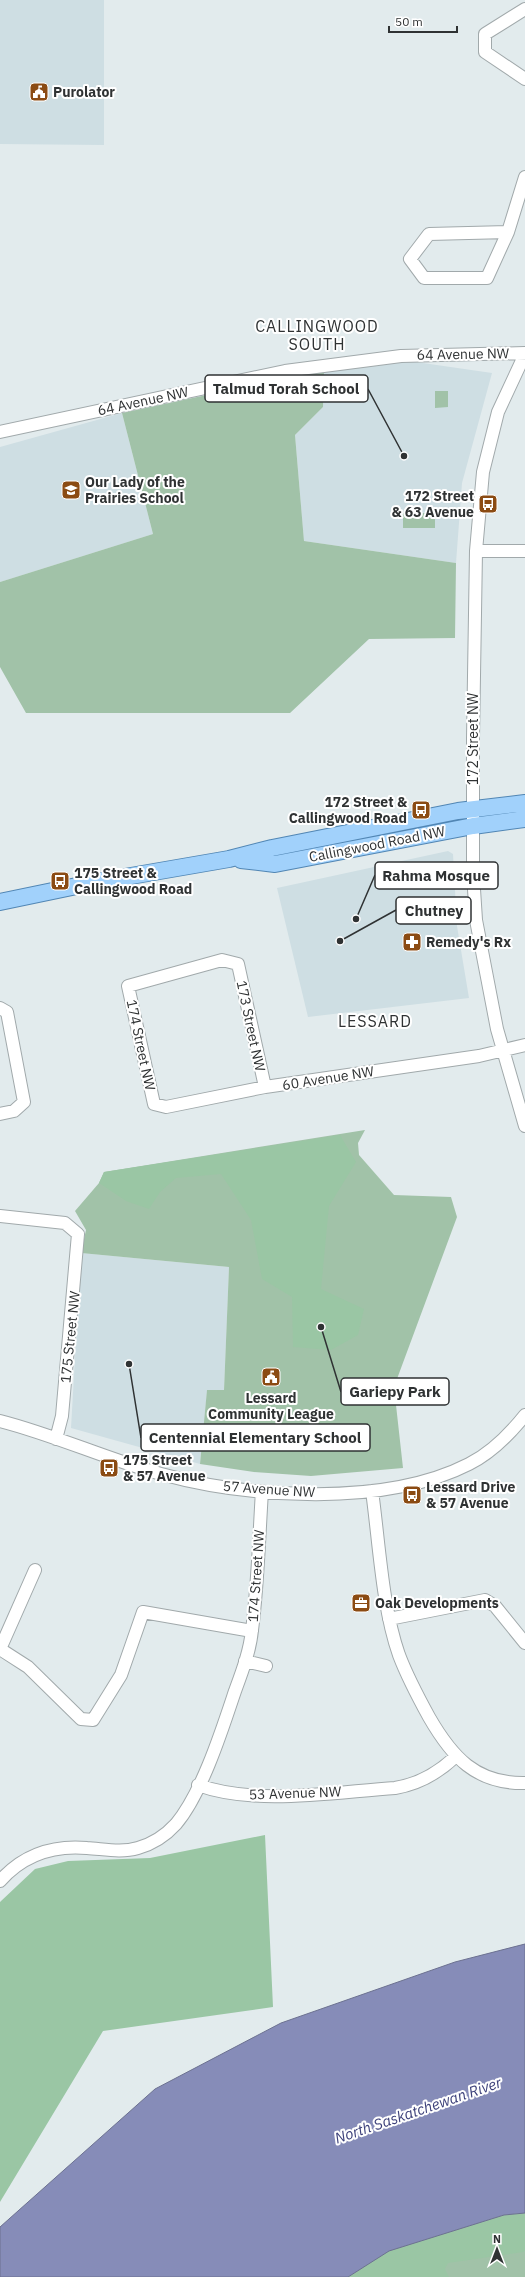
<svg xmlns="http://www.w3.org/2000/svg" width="525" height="2277" viewBox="0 0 525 2277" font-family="'IBM Plex Sans',sans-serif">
<rect width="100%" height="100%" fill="#e2ebed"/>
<path fill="#cedee3" d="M 0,0 L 104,0 L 104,145 L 0,144 Z
M 409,361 L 492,373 L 462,483 L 456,563 L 304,541 L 295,435 L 323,407 L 324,370 Z
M 122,413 L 153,534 L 0,582 L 0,447 Z
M 448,851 L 453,854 L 457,926 L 469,998 L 308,1017 L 277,888 Z
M 81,1253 L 229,1267 L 224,1390 L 207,1391 L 200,1464 L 71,1428 Z"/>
<path fill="#a1c2a8" d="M 324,370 L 323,407 L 295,435 L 304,541 L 456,563 L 455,638 L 369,639 L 290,713 L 26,713 L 0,667 L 0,582 L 153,534 L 122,413 Z
M 435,391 L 448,391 L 448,407 L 435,408 Z
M 403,513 L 435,513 L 435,528 L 403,528 Z
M 365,1130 L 358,1143 L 359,1155 L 394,1195 L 451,1197 L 457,1217 L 394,1387 L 403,1468 L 311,1476 L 254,1472 L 200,1464 L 207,1390 L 224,1390 L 229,1267 L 81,1253 L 86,1230 L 75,1211 L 99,1183 L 104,1172 Z
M 525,2213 L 525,2277 L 348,2277 L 388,2251 L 504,2215 Z"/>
<path fill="#9ac6a4" d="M 340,1135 L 356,1162 L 329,1206 L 321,1289 L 364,1309 L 358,1335 L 331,1350 L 293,1347 L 292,1297 L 262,1279 L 251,1220 L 221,1174 L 176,1178 L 160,1192 L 149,1209 L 126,1201 L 99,1183 L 104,1172 Z
M 265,1835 L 273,2007 L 103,2031 L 0,2202 L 0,1902 L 35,1869 L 68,1861 L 150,1858 Z
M 525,2213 L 525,2251 L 523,2252 L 448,2263 L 445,2269 L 449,2277 L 348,2277 L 388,2251 L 504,2215 Z"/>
<path fill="#868cb8" stroke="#6c7190" d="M 525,1944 L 525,2213 L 504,2215 L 389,2251 L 348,2277 L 0,2277 L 0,2227 L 155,2089 L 281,2023 L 455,1962 Z"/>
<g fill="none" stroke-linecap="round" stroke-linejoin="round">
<defs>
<path id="minor" d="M 525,9 L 485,34 L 485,52 L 525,79
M 508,232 L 429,234 L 410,259 L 424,278 L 487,278 L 508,232 L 525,177
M 525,354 L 498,412 L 483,472 L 476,551 L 473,738 L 473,874 L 476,920 L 497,1029 L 525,1126
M 0,432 L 285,371 L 401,356 L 525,353
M 476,551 L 525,551
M 0,1008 L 7,1012 L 24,1102 L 14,1111 L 0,1114
M 265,1087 L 238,964 L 222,960 L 128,986 L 154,1104 L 166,1107 L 265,1087 L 479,1056 L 525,1045
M 0,1216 L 65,1223 L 78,1234 L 62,1416 L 56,1439
M 0,1421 C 55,1435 106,1459 161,1474 C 249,1498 385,1507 469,1464 C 491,1453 509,1435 525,1415
M 372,1491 C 379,1541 382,1607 399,1655 C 407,1676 418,1697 429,1717 C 452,1757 476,1784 525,1783
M 389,1619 L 485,1600 L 495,1606 L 525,1643
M 0,1649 L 28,1667 L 81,1719 L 93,1720 L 121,1675 L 143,1612 L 252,1631
M 0,1649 L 35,1570
M 245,1661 L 266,1666
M 198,1785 C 256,1806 334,1792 395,1788 C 419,1784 438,1773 455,1757
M 0,1881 C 23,1855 53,1845 87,1848 C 104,1849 121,1853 138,1848 C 152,1844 166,1835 176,1824 C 202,1793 222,1730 235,1691 C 242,1672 250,1651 252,1630 C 258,1584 259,1537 262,1491"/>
<path id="major" d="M 241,860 L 275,864 L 473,826 L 525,819
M 0,902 L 96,882 L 229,859 L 272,848 L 458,811 L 525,803"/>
</defs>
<use href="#minor" stroke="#a1a9ab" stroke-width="14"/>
<use href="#major" stroke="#5186b4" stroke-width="18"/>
<use href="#minor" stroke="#fff" stroke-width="12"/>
<use href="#major" stroke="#a1d1fb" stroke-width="16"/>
</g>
<defs>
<symbol id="civic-square" viewBox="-11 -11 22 22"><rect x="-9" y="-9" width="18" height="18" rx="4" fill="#8b4b13" stroke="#fff"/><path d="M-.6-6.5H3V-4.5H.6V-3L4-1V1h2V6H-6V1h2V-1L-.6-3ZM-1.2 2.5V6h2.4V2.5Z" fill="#fff"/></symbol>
<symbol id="school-square" viewBox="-11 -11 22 22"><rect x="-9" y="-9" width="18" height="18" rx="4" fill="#8b4b13" stroke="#fff"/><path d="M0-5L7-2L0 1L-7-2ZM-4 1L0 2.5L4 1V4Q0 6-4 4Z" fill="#fff"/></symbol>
<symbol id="bus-square" viewBox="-11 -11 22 22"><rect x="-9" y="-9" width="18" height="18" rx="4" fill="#8b4b13" stroke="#fff"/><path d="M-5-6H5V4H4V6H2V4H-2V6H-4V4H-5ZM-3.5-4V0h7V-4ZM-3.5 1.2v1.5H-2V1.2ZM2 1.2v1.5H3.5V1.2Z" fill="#fff"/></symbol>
<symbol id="pharmacy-square" viewBox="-11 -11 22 22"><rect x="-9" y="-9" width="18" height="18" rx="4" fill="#8b4b13" stroke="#fff"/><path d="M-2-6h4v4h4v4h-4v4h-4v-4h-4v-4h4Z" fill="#fff"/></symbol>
<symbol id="office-square" viewBox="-11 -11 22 22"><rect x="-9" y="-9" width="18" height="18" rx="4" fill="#8b4b13" stroke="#fff"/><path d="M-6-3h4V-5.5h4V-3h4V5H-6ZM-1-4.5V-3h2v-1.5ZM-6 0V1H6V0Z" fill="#fff"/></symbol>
</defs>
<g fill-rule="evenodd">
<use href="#civic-square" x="28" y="81" width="22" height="22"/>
<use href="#school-square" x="60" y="479" width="22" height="22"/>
<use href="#bus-square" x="477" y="493" width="22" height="22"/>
<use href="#bus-square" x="410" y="799" width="22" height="22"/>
<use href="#bus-square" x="49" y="870" width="22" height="22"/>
<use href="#pharmacy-square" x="401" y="931" width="22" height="22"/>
<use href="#civic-square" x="260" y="1366" width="22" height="22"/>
<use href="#bus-square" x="98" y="1457" width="22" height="22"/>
<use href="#bus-square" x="401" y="1484" width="22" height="22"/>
<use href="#office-square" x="350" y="1592" width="22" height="22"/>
</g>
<g text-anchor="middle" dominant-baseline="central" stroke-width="4" stroke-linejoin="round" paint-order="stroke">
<g font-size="14" font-weight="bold" fill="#2f3233" stroke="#fff" text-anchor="start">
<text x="53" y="92">Purolator</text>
<text x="85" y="482">Our Lady of the<tspan x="85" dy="16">Prairies School</tspan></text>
<text x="474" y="496" text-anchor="end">172 Street<tspan x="474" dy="16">&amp; 63 Avenue</tspan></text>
<text x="407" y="802" text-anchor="end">172 Street &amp;<tspan x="407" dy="16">Callingwood Road</tspan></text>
<text x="74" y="873">175 Street &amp;<tspan x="74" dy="16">Callingwood Road</tspan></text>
<text x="426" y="942">Remedy's Rx</text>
<text x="271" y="1398" text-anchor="middle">Lessard<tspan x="271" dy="16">Community League</tspan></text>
<text x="123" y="1460">175 Street<tspan x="123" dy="16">&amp; 57 Avenue</tspan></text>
<text x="426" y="1487">Lessard Drive<tspan x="426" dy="16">&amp; 57 Avenue</tspan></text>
<text x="375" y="1603">Oak Developments</text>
</g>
<g font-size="14" fill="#2f3233" stroke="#fff">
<text transform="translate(463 354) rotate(-1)">64 Avenue NW</text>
<text transform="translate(143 401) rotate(-12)">64 Avenue NW</text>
<text transform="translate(473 739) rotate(-90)">172 Street NW</text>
<text transform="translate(377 844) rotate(-11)">Callingwood Road NW</text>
<text transform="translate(251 1026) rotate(78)">173 Street NW</text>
<text transform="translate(141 1045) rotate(78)">174 Street NW</text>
<text transform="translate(328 1078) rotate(-9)">60 Avenue NW</text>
<text transform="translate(70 1337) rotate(-84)">175 Street NW</text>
<text transform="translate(269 1489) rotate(4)">57 Avenue NW</text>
<text transform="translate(256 1576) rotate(-86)">174 Street NW</text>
<text transform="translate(295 1793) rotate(-2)">53 Avenue NW</text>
</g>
<g font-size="15" font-style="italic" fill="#3c407a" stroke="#fff">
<text transform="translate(418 2110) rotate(-19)">North Saskatchewan River</text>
</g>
<g font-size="16" letter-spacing="1" fill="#2f3233" stroke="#fff">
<text x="317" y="326">CALLINGWOOD<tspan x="317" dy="18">SOUTH</tspan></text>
<text x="375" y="1021">LESSARD</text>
</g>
</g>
<path fill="none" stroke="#2f3233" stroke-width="1.5" d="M404 456L368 389M356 919L375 875M340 941L396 910M321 1327L341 1392M129 1364L141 1438"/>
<g fill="#2f3233" stroke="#fff" stroke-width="1.5">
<circle cx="404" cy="456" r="4"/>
<circle cx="356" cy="919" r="4"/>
<circle cx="340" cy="941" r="4"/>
<circle cx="321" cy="1327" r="4"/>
<circle cx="129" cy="1364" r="4"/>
</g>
<g fill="#fff" stroke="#2f3233" stroke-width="1.5">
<rect x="205" y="375" width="163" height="27" rx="4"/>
<rect x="375" y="862" width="123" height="27" rx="4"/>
<rect x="396" y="897" width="75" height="27" rx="4"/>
<rect x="341" y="1378" width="108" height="27" rx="4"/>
<rect x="141" y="1424" width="229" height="27" rx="4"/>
</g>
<g font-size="15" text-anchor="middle" font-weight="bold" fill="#2f3233">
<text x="286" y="394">Talmud Torah School</text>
<text x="436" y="881">Rahma Mosque</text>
<text x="434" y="916">Chutney</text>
<text x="395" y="1397">Gariepy Park</text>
<text x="255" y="1443">Centennial Elementary School</text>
</g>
<g transform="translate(497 2249)" stroke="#ffffff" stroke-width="3" paint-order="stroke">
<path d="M0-3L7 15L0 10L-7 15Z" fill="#2f3233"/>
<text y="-6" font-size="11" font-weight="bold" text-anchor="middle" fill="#2f3233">N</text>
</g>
<path d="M389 26v6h68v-6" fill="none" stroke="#2f3233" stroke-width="2"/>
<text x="395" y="26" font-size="12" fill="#2f3233" stroke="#ffffff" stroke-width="3" paint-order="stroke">50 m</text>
</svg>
